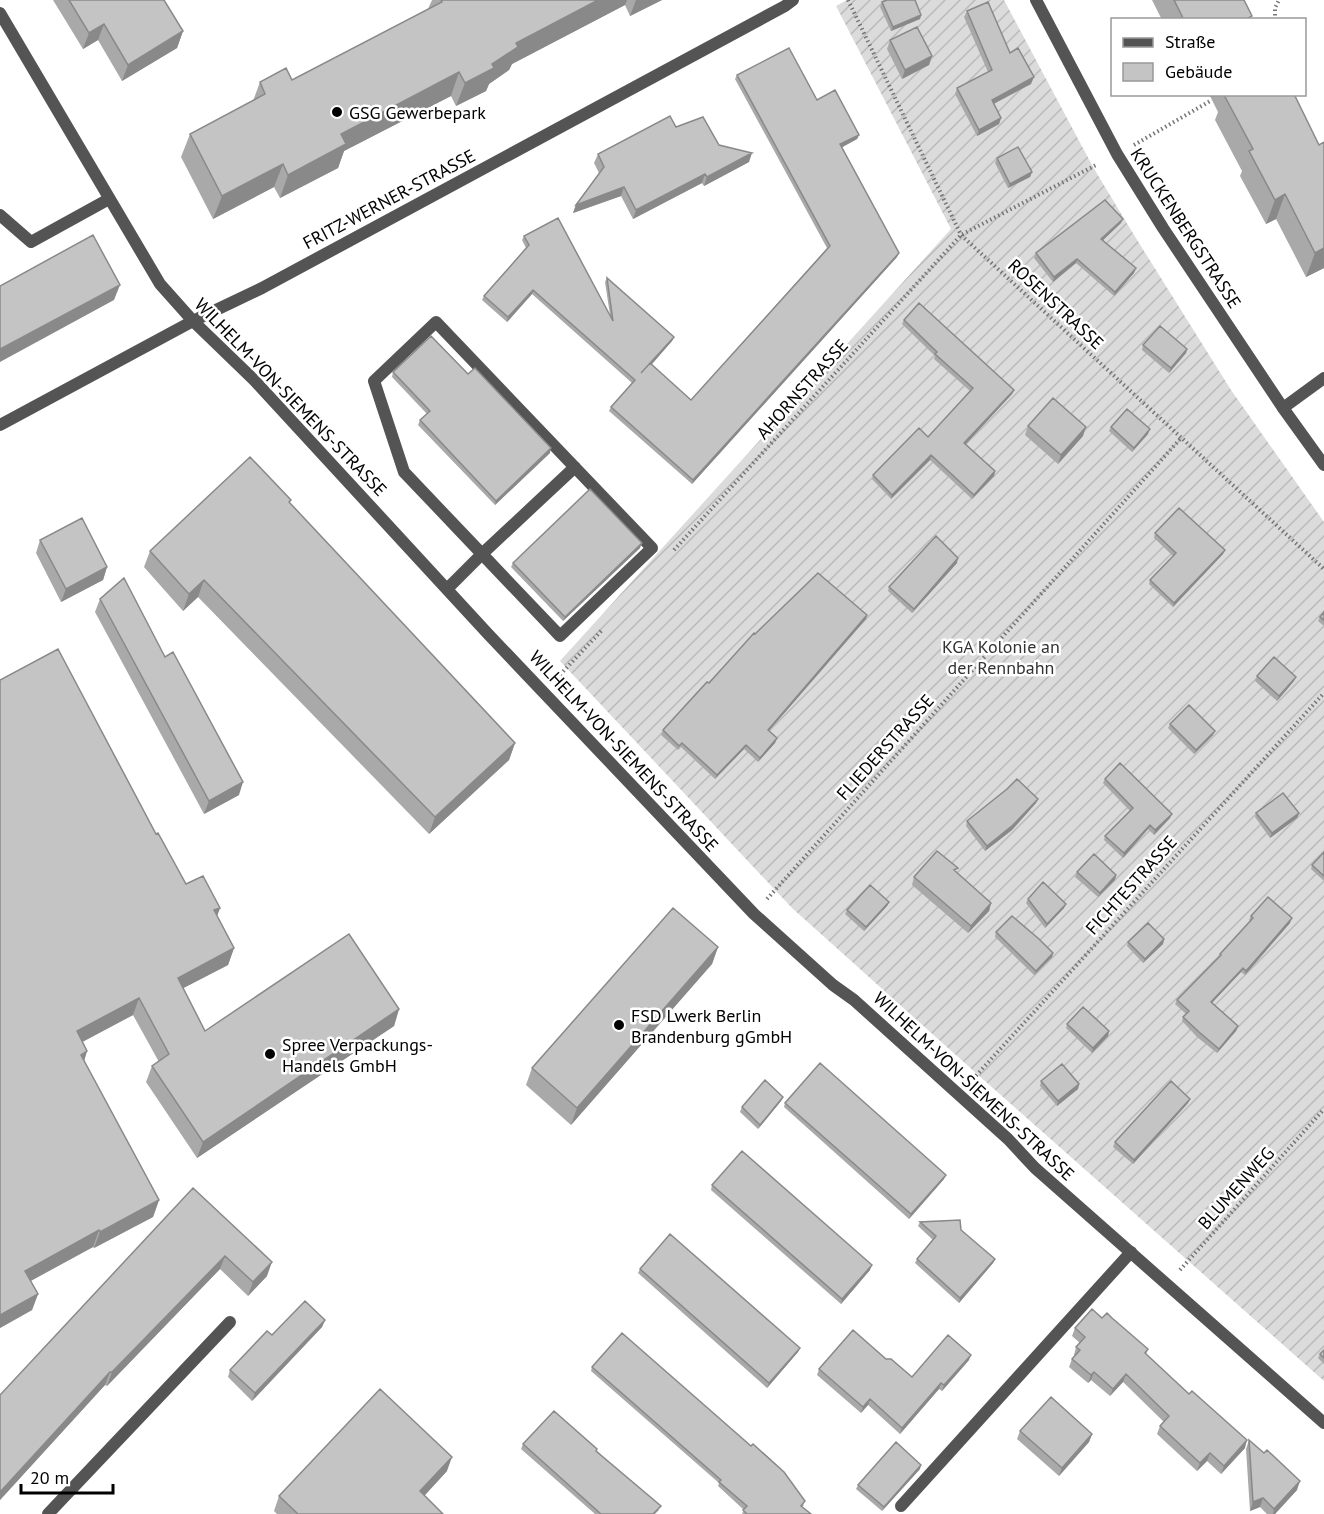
<svg xmlns="http://www.w3.org/2000/svg" width="1324" height="1514" viewBox="0 0 1324 1514" font-family="'PT Sans',sans-serif">
<defs>
<pattern id="garden-furrows" width="10" height="10" patternUnits="userSpaceOnUse" patternTransform="scale(1.5)"><rect width="10" height="10" fill="#dbdbdb"/><path d="M-1 1l2-2M0 10L10 0M9 11l2-2" fill="none" stroke="#bababa"/></pattern>
</defs>
<rect width="100%" height="100%" fill="#fff"/>
<path fill="url(#garden-furrows)" d="M 847,0 L 1004,0 L 1093,167 L 1134,235 L 1231,390 L 1324,522 L 1324,1381 L 977,1074 L 792,908 L 560,661 L 951,229 L 836,6 Z"/>
<g fill="none" stroke-linecap="round" stroke-linejoin="round">
<path stroke="#767676" stroke-width="4" stroke-dasharray="1.5 3" stroke-linecap="butt" d="M 848,0 L 961,235 L 1324,569
M 1275,20 L 1275,8 L 1279,0
M 1134,145 L 1212,100
M 674,550 L 961,235 L 1098,164
M 557,678 L 603,629
M 767,899 L 1181,438
M 973,1079 L 1324,693
M 1180,1270 L 1324,1109"/>
<path stroke="#545454" stroke-width="12" d="M 0,215 L 31,242 L 109,199
M 1283,408 L 1324,378
M 447,589 L 482,554 L 404,472 L 374,381 L 436,322 L 652,548 L 560,636 L 482,554 L 575,467
M 901,1506 L 1131,1252
M 48,1514 L 230,1322"/>
<path stroke="#545454" stroke-width="12" d="M 1036,0 L 1117,154 L 1163,228 L 1283,408 L 1324,465
M 0,13 L 160,284 L 193,321 L 254,380 L 489,635 L 754,914 L 833,985 L 854,1000 L 1008,1139 L 1035,1168 L 1324,1423
M 0,425 L 193,321 L 262,288 L 785,6 L 793,0"/>
</g>
<path fill="#a9a9a9" d="M 53,0 L 164,0 L 183,31 L 177,48 L 122,81 L 98,40 L 83,49 Z
M 432,0 L 662,0 L 630,16 L 625,5 L 512,64 L 509,70 L 489,84 L 486,91 L 456,106 L 451,96 L 344,151 L 338,168 L 280,198 L 274,187 L 213,219 L 181,157 L 190,134 L 253,101 L 260,82 L 292,80 L 428,9 Z
M 1152,0 L 1244,0 L 1251,20 L 1162,20 Z
M 882,2 L 921,15 L 920,19 L 891,31 L 880,7 Z
M 967,11 L 1010,53 L 1031,84 L 994,104 L 1001,118 L 999,124 L 977,136 L 955,94 L 957,88 L 988,72 L 964,17 Z
M 890,40 L 932,56 L 929,65 L 902,79 L 887,49 Z
M 737,75 L 817,100 L 859,135 L 857,139 L 842,147 L 897,257 L 692,484 L 609,411 L 611,407 L 632,383 L 532,294 L 507,322 L 482,300 L 484,296 L 526,248 L 522,240 L 524,236 L 610,315 L 605,282 L 607,278 L 674,337 L 672,341 L 651,364 L 691,400 L 827,248 L 735,79 Z
M 1209,94 L 1294,94 L 1319,145 L 1324,142 L 1324,268 L 1306,277 L 1276,219 L 1266,224 L 1240,176 L 1242,171 L 1215,120 L 1218,112 Z
M 676,127 L 719,145 L 749,162 L 704,186 L 702,183 L 633,219 L 621,196 L 573,213 L 576,205 L 599,173 L 594,163 L 598,154 Z
M 997,158 L 1032,172 L 1030,177 L 1008,188 L 995,163 Z
M 1121,223 L 1103,240 L 1134,273 L 1114,296 L 1076,263 L 1053,282 L 1034,258 L 1036,253 Z
M 904,320 L 1014,390 L 1012,394 L 966,444 L 995,471 L 994,476 L 972,499 L 930,460 L 891,499 L 872,479 L 873,475 L 928,437 L 970,391 L 934,359 L 935,356 L 902,324 Z
M 1143,345 L 1187,349 L 1186,353 L 1169,373 L 1142,350 Z
M 393,372 L 550,453 L 495,505 L 418,425 L 420,420 L 427,414 L 392,377 Z
M 1028,426 L 1083,436 L 1058,464 L 1025,435 Z
M 1111,427 L 1148,434 L 1132,452 L 1109,431 Z
M 291,500 L 290,503 L 515,743 L 509,760 L 429,834 L 198,597 L 183,611 L 144,567 L 150,551 Z
M 1155,533 L 1225,550 L 1223,554 L 1173,607 L 1149,584 L 1150,580 L 1173,556 L 1154,538 Z
M 40,540 L 107,567 L 103,580 L 61,602 L 36,553 Z
M 640,548 L 563,621 L 511,567 L 513,563 Z
M 957,563 L 912,613 L 888,591 L 889,587 Z
M 100,599 L 239,795 L 204,814 L 95,612 Z
M 1324,612 L 1324,626 L 1318,621 L 1320,617 Z
M 866,619 L 769,731 L 777,738 L 775,743 L 758,762 L 744,749 L 715,779 L 681,747 L 678,750 L 661,735 L 663,730 L 755,634 Z
M 58,649 L 156,834 L 158,833 L 186,884 L 203,876 L 220,908 L 217,916 L 234,948 L 228,965 L 183,988 L 205,1031 L 349,934 L 399,1009 L 394,1026 L 197,1158 L 146,1082 L 152,1066 L 159,1062 L 133,1015 L 82,1042 L 87,1051 L 84,1061 L 159,1200 L 153,1217 L 94,1248 L 93,1247 L 31,1281 L 38,1294 L 32,1310 L 0,1328 L 0,680 Z
M 1257,676 L 1294,681 L 1277,701 L 1255,681 Z
M 1170,724 L 1213,735 L 1194,754 L 1168,728 Z
M 1105,779 L 1170,818 L 1154,835 L 1148,829 L 1123,858 L 1104,840 L 1105,836 L 1130,811 L 1103,783 Z
M 1038,799 L 1036,803 L 1012,830 L 985,851 L 966,826 L 967,821 Z
M 1256,813 L 1299,813 L 1297,818 L 1270,838 L 1255,817 Z
M 1324,852 L 1324,881 L 1311,869 L 1312,865 Z
M 956,872 L 991,903 L 989,911 L 968,933 L 912,885 L 914,877 Z
M 1077,872 L 1116,875 L 1115,880 L 1098,897 L 1075,877 Z
M 1028,899 L 1064,908 L 1045,928 L 1026,903 Z
M 889,902 L 887,906 L 864,931 L 845,914 L 847,910 Z
M 1251,916 L 1290,923 L 1245,975 L 1241,972 L 1212,1003 L 1238,1026 L 1236,1031 L 1217,1053 L 1197,1037 L 1182,1021 L 1183,1017 L 1186,1014 L 1175,1004 L 1177,1000 L 1219,958 L 1220,954 L 1250,921 L 1249,920 Z
M 996,932 L 1053,953 L 1052,957 L 1034,975 L 995,937 Z
M 1164,939 L 1163,944 L 1143,963 L 1127,946 L 1128,942 Z
M 718,947 L 712,964 L 571,1125 L 526,1085 L 532,1068 Z
M 1067,1024 L 1109,1031 L 1108,1036 L 1092,1053 L 1066,1028 Z
M 1041,1081 L 1079,1084 L 1078,1089 L 1057,1106 L 1040,1086 Z
M 783,1097 L 781,1101 L 758,1129 L 740,1112 L 742,1107 Z
M 785,1103 L 944,1179 L 909,1219 L 784,1107 Z
M 1188,1103 L 1133,1164 L 1113,1147 L 1115,1142 Z
M 712,1185 L 870,1270 L 841,1304 L 711,1190 Z
M 193,1188 L 267,1276 L 248,1296 L 220,1269 L 107,1386 L 105,1385 L 0,1500 L 0,1395 Z
M 920,1222 L 961,1230 L 995,1259 L 993,1263 L 959,1303 L 915,1263 L 917,1259 L 933,1240 L 918,1226 Z
M 640,1269 L 798,1352 L 767,1388 L 638,1273 Z
M 1102,1318 L 1148,1349 L 1146,1354 L 1245,1448 L 1221,1474 L 1207,1461 L 1197,1471 L 1157,1434 L 1160,1426 L 1164,1422 L 1123,1382 L 1110,1396 L 1091,1380 L 1088,1383 L 1069,1367 L 1072,1359 L 1075,1356 L 1074,1355 L 1076,1347 L 1080,1343 L 1072,1336 L 1075,1328 Z
M 325,1320 L 322,1327 L 252,1401 L 228,1377 L 230,1370 L 272,1335 Z
M 1324,1350 L 1324,1364 L 1318,1358 L 1320,1354 Z
M 886,1359 L 912,1377 L 969,1360 L 942,1391 L 939,1389 L 900,1434 L 868,1405 L 861,1413 L 817,1375 L 819,1369 Z
M 592,1367 L 804,1505 L 802,1507 L 811,1514 L 742,1514 L 744,1510 L 718,1486 L 719,1483 L 591,1371 Z
M 1020,1431 L 1092,1434 L 1089,1442 L 1059,1476 L 1017,1439 Z
M 1249,1440 L 1297,1490 L 1275,1514 L 1267,1514 L 1260,1507 L 1250,1511 L 1246,1449 Z
M 523,1444 L 597,1451 L 659,1510 L 655,1514 L 595,1514 L 521,1449 Z
M 920,1469 L 882,1511 L 856,1489 L 858,1485 Z
M 447,1471 L 424,1496 L 443,1514 L 277,1514 L 274,1511 L 279,1496 Z"/>
<path fill="#898989" d="M 598,0 L 627,0 L 625,5 L 512,64 L 509,70 L 489,84 L 486,91 L 456,106 L 465,83 L 492,64 L 516,43 Z
M 636,0 L 662,0 L 630,16 Z
M 921,15 L 920,19 L 891,31 L 893,27 Z
M 104,24 L 98,40 L 83,49 L 89,33 Z
M 183,31 L 177,48 L 122,81 L 128,65 Z
M 932,56 L 929,65 L 902,79 L 905,70 Z
M 459,72 L 451,96 L 344,151 L 338,168 L 280,198 L 288,175 L 341,134 Z
M 1034,77 L 1031,84 L 989,106 L 992,100 Z
M 1001,118 L 999,124 L 977,136 L 979,130 Z
M 859,135 L 857,139 L 839,149 L 840,144 Z
M 752,153 L 749,162 L 704,186 L 707,177 Z
M 283,164 L 274,187 L 213,219 L 222,196 Z
M 1032,172 L 1030,177 L 1008,188 L 1010,184 Z
M 705,174 L 702,183 L 633,219 L 636,210 Z
M 624,187 L 621,196 L 573,213 L 576,205 Z
M 1285,194 L 1276,219 L 1266,224 L 1275,200 Z
M 1123,219 L 1121,223 L 1100,243 L 1101,239 Z
M 1324,248 L 1324,268 L 1306,277 L 1315,253 Z
M 899,253 L 897,257 L 692,484 L 693,480 Z
M 1077,259 L 1076,263 L 1053,282 L 1054,277 Z
M 1136,268 L 1134,273 L 1114,296 L 1115,292 Z
M 120,285 L 114,300 L 0,362 L 0,349 Z
M 533,290 L 532,294 L 507,322 L 508,317 Z
M 674,337 L 672,341 L 640,378 L 641,373 Z
M 1187,349 L 1186,353 L 1169,373 L 1171,368 Z
M 1014,390 L 1012,394 L 963,447 L 964,443 Z
M 1086,427 L 1083,436 L 1058,464 L 1061,455 Z
M 1150,429 L 1148,434 L 1132,452 L 1134,448 Z
M 551,448 L 550,453 L 495,505 L 496,501 Z
M 931,455 L 930,460 L 891,499 L 892,495 Z
M 995,471 L 994,476 L 972,499 L 974,495 Z
M 642,543 L 640,548 L 563,621 L 565,617 Z
M 1225,550 L 1223,554 L 1173,607 L 1174,603 Z
M 958,558 L 957,563 L 912,613 L 914,609 Z
M 107,567 L 103,580 L 61,602 L 66,589 Z
M 204,580 L 198,597 L 183,611 L 189,594 Z
M 867,615 L 866,619 L 766,734 L 768,730 Z
M 1296,677 L 1294,681 L 1277,701 L 1279,696 Z
M 1215,731 L 1213,735 L 1194,754 L 1196,750 Z
M 777,738 L 775,743 L 758,762 L 760,758 Z
M 515,743 L 509,760 L 429,834 L 435,817 Z
M 746,745 L 744,749 L 715,779 L 717,775 Z
M 243,782 L 239,795 L 204,814 L 209,801 Z
M 1038,799 L 1036,803 L 1012,830 L 985,851 L 987,846 Z
M 1299,813 L 1297,818 L 1270,838 L 1272,833 Z
M 1172,814 L 1170,818 L 1154,835 L 1155,830 Z
M 1150,825 L 1148,829 L 1123,858 L 1124,853 Z
M 1116,875 L 1115,880 L 1098,897 L 1100,893 Z
M 889,902 L 887,906 L 864,931 L 866,927 Z
M 991,903 L 989,911 L 968,933 L 971,926 Z
M 1066,904 L 1064,908 L 1045,928 L 1047,924 Z
M 220,908 L 214,924 L 214,910 Z
M 1292,918 L 1290,923 L 1245,975 L 1246,971 Z
M 1164,939 L 1163,944 L 1143,963 L 1145,959 Z
M 718,947 L 712,964 L 571,1125 L 577,1108 Z
M 234,948 L 228,965 L 172,994 L 178,978 Z
M 1053,953 L 1052,957 L 1034,975 L 1036,971 Z
M 1243,968 L 1241,972 L 1209,1006 L 1211,1002 Z
M 139,998 L 133,1015 L 71,1048 L 77,1031 Z
M 399,1009 L 394,1026 L 197,1158 L 203,1142 Z
M 1238,1026 L 1236,1031 L 1217,1053 L 1219,1049 Z
M 1109,1031 L 1108,1036 L 1092,1053 L 1093,1048 Z
M 87,1051 L 82,1068 L 81,1055 Z
M 1079,1084 L 1078,1089 L 1057,1106 L 1058,1101 Z
M 783,1097 L 781,1101 L 758,1129 L 760,1125 Z
M 1190,1099 L 1188,1103 L 1133,1164 L 1134,1160 Z
M 946,1175 L 944,1179 L 909,1219 L 911,1214 Z
M 159,1200 L 153,1217 L 94,1248 L 100,1232 Z
M 99,1230 L 93,1247 L 19,1287 L 25,1271 Z
M 225,1256 L 220,1269 L 107,1386 L 112,1372 Z
M 995,1259 L 993,1263 L 959,1303 L 960,1298 Z
M 272,1262 L 267,1276 L 248,1296 L 253,1282 Z
M 872,1265 L 870,1270 L 841,1304 L 842,1299 Z
M 38,1294 L 32,1310 L 0,1328 L 0,1315 Z
M 325,1320 L 322,1327 L 252,1401 L 255,1393 Z
M 800,1348 L 798,1352 L 767,1388 L 769,1383 Z
M 971,1355 L 969,1360 L 942,1391 L 944,1385 Z
M 110,1372 L 105,1385 L 0,1500 L 0,1492 Z
M 1094,1372 L 1091,1380 L 1088,1383 L 1091,1375 Z
M 1126,1374 L 1123,1382 L 1110,1396 L 1113,1389 Z
M 941,1383 L 939,1389 L 900,1434 L 902,1428 Z
M 870,1399 L 868,1405 L 861,1413 L 863,1407 Z
M 1092,1434 L 1089,1442 L 1059,1476 L 1062,1468 Z
M 1247,1440 L 1245,1448 L 1221,1474 L 1224,1466 Z
M 1210,1453 L 1207,1461 L 1197,1471 L 1200,1463 Z
M 452,1457 L 447,1471 L 415,1506 L 420,1491 Z
M 921,1465 L 920,1469 L 882,1511 L 884,1507 Z
M 1300,1481 L 1297,1490 L 1275,1514 L 1273,1514 L 1274,1509 Z
M 1263,1498 L 1260,1507 L 1250,1511 L 1253,1502 Z"/>
<path fill="#c4c4c4" stroke="#898989" stroke-width="1.5" d="M 69,0 L 164,0 L 183,31 L 128,65 L 104,24 L 89,33 Z
M 441,0 L 598,0 L 516,43 L 518,47 L 492,64 L 494,68 L 465,83 L 459,72 L 341,134 L 346,144 L 288,175 L 283,164 L 222,196 L 190,134 L 265,94 L 260,82 L 286,68 L 292,80 L 442,2 Z
M 887,0 L 915,0 L 921,15 L 893,27 L 882,2 Z
M 1174,0 L 1244,0 L 1252,16 L 1248,18 L 1249,20 L 1184,20 Z
M 988,2 L 1010,53 L 1018,48 L 1034,77 L 992,100 L 1001,118 L 979,130 L 957,88 L 992,70 L 967,11 Z
M 917,27 L 932,56 L 905,70 L 890,40 Z
M 789,48 L 817,100 L 835,90 L 859,135 L 840,144 L 899,253 L 693,480 L 611,407 L 635,380 L 533,290 L 508,317 L 484,296 L 529,245 L 524,236 L 558,218 L 613,321 L 607,278 L 674,337 L 641,373 L 650,363 L 691,400 L 830,246 L 737,75 Z
M 1225,94 L 1294,94 L 1319,145 L 1324,142 L 1324,248 L 1315,253 L 1285,194 L 1275,200 L 1249,151 L 1253,149 L 1224,95 Z
M 670,116 L 676,127 L 703,117 L 719,145 L 752,153 L 707,177 L 705,174 L 636,210 L 624,187 L 576,205 L 604,167 L 598,154 Z
M 1018,147 L 1032,172 L 1010,184 L 997,158 Z
M 1105,200 L 1123,219 L 1101,239 L 1136,268 L 1115,292 L 1077,259 L 1054,277 L 1036,253 Z
M 93,235 L 120,285 L 0,349 L 0,286 Z
M 919,303 L 1014,390 L 964,443 L 995,471 L 974,495 L 931,455 L 892,495 L 873,475 L 919,428 L 928,437 L 973,388 L 935,354 L 937,352 L 904,320 Z
M 1160,326 L 1187,349 L 1171,368 L 1143,345 Z
M 431,336 L 468,374 L 475,368 L 551,448 L 496,501 L 420,420 L 430,411 L 393,372 Z
M 1053,398 L 1086,427 L 1061,455 L 1028,426 Z
M 1127,409 L 1150,429 L 1134,448 L 1111,427 Z
M 250,457 L 291,500 L 289,502 L 515,743 L 435,817 L 204,580 L 189,594 L 150,551 Z
M 590,489 L 642,543 L 565,617 L 513,563 Z
M 1179,508 L 1225,550 L 1174,603 L 1150,580 L 1176,553 L 1155,533 Z
M 82,518 L 107,567 L 66,589 L 40,540 Z
M 936,536 L 958,558 L 914,609 L 889,587 Z
M 818,573 L 867,615 L 768,730 L 777,738 L 760,758 L 746,745 L 717,775 L 682,743 L 679,746 L 663,730 L 707,682 L 709,683 L 754,633 L 755,634 Z
M 124,578 L 165,657 L 173,652 L 243,782 L 209,801 L 100,599 Z
M 1324,612 L 1324,620 L 1320,617 Z
M 58,649 L 156,834 L 158,833 L 186,884 L 203,876 L 220,908 L 214,910 L 234,948 L 178,978 L 205,1031 L 349,934 L 399,1009 L 203,1142 L 152,1066 L 169,1054 L 139,998 L 77,1031 L 87,1051 L 81,1055 L 159,1200 L 100,1232 L 99,1230 L 25,1271 L 38,1294 L 0,1315 L 0,680 Z
M 1274,657 L 1296,677 L 1279,696 L 1257,676 Z
M 1189,705 L 1215,731 L 1196,750 L 1170,724 Z
M 1120,763 L 1172,814 L 1155,830 L 1150,825 L 1124,853 L 1105,836 L 1133,808 L 1105,779 Z
M 1017,779 L 1038,799 L 1013,825 L 987,846 L 967,821 L 1007,789 Z
M 1283,793 L 1299,813 L 1272,833 L 1256,813 Z
M 937,851 L 958,868 L 954,870 L 991,903 L 971,926 L 914,877 Z
M 1324,852 L 1324,876 L 1312,865 Z
M 1094,854 L 1116,875 L 1100,893 L 1077,872 Z
M 1043,882 L 1066,904 L 1047,924 L 1028,899 Z
M 870,885 L 889,902 L 866,927 L 847,910 Z
M 1268,897 L 1292,918 L 1246,971 L 1243,968 L 1211,1002 L 1238,1026 L 1219,1049 L 1199,1032 L 1183,1017 L 1189,1011 L 1177,1000 L 1221,955 L 1220,954 L 1253,918 L 1251,916 Z
M 673,908 L 718,947 L 577,1108 L 532,1068 Z
M 1012,916 L 1039,939 L 1053,953 L 1036,971 L 996,932 Z
M 1148,923 L 1164,939 L 1145,959 L 1128,942 Z
M 1083,1007 L 1109,1031 L 1093,1048 L 1067,1024 Z
M 820,1063 L 946,1175 L 911,1214 L 785,1103 Z
M 1062,1064 L 1079,1084 L 1058,1101 L 1041,1081 Z
M 765,1080 L 783,1097 L 760,1125 L 742,1107 Z
M 1171,1081 L 1190,1099 L 1134,1160 L 1115,1142 Z
M 742,1151 L 872,1265 L 842,1299 L 712,1185 Z
M 193,1188 L 272,1262 L 253,1282 L 225,1256 L 112,1372 L 110,1372 L 0,1492 L 0,1395 Z
M 960,1220 L 961,1230 L 995,1259 L 960,1298 L 917,1259 L 936,1236 L 920,1222 Z
M 670,1234 L 800,1348 L 769,1383 L 640,1269 Z
M 305,1301 L 325,1320 L 255,1393 L 230,1370 L 267,1331 L 272,1335 Z
M 1092,1309 L 1102,1318 L 1107,1313 L 1112,1318 L 1148,1349 L 1145,1353 L 1189,1394 L 1192,1391 L 1247,1440 L 1224,1466 L 1210,1453 L 1200,1463 L 1160,1426 L 1169,1416 L 1126,1374 L 1113,1389 L 1094,1372 L 1091,1375 L 1072,1359 L 1080,1350 L 1076,1347 L 1085,1337 L 1075,1328 Z
M 853,1330 L 886,1359 L 891,1359 L 912,1377 L 948,1335 L 971,1355 L 944,1385 L 941,1383 L 902,1428 L 870,1399 L 863,1407 L 819,1369 Z
M 622,1333 L 751,1446 L 753,1444 L 784,1472 L 805,1501 L 801,1506 L 811,1514 L 747,1514 L 743,1510 L 747,1506 L 719,1482 L 721,1480 L 592,1367 Z
M 1324,1350 L 1324,1358 L 1320,1354 Z
M 380,1389 L 452,1457 L 420,1491 L 443,1514 L 298,1514 L 279,1496 Z
M 1051,1397 L 1092,1434 L 1062,1468 L 1020,1431 Z
M 554,1411 L 597,1449 L 596,1451 L 661,1506 L 653,1514 L 601,1514 L 523,1444 Z
M 1249,1440 L 1264,1453 L 1267,1450 L 1300,1481 L 1274,1509 L 1263,1498 L 1253,1502 Z
M 896,1442 L 921,1465 L 884,1507 L 858,1485 Z"/>
<g fill="#000" stroke="#fff" stroke-width="2">
<circle cx="337" cy="112" r="6"/>
<circle cx="619" cy="1025" r="6"/>
<circle cx="270" cy="1054" r="6"/>
</g>
<g text-anchor="middle" dominant-baseline="central" stroke-width="5" stroke-linejoin="round" paint-order="stroke">
<g font-size="18" fill="#000" stroke="#fff" text-anchor="start">
<text x="349" y="112">GSG Gewerbepark</text>
<text x="631" y="1015">FSD Lwerk Berlin<tspan x="631" dy="21">Brandenburg gGmbH</tspan></text>
<text x="282" y="1044">Spree Verpackungs-<tspan x="282" dy="21">Handels GmbH</tspan></text>
</g>
<g font-size="18" fill="#000" stroke="#fff">
<text transform="translate(389 199) rotate(-28)">FRITZ-WERNER-STRASSE</text>
<text transform="translate(1186 228) rotate(57)">KRUCKENBERGSTRASSE</text>
<text transform="translate(1056 304) rotate(43)">ROSENSTRASSE</text>
<text transform="translate(802 389) rotate(-48)">AHORNSTRASSE</text>
<text transform="translate(291 397) rotate(46)">WILHELM-VON-SIEMENS-STRASSE</text>
<text transform="translate(885 747) rotate(-48)">FLIEDERSTRASSE</text>
<text transform="translate(624 751) rotate(47)">WILHELM-VON-SIEMENS-STRASSE</text>
<text transform="translate(1131 885) rotate(-48)">FICHTESTRASSE</text>
<text transform="translate(974 1086) rotate(43)">WILHELM-VON-SIEMENS-STRASSE</text>
<text transform="translate(1236 1188) rotate(-48)">BLUMENWEG</text>
</g>
<g font-size="18" fill="#323232" stroke="#fff">
<text x="1001" y="646">KGA Kolonie an<tspan x="1001" dy="21">der Rennbahn</tspan></text>
</g>
</g>
<rect x="1111" y="18" width="195" height="78" fill="#ffffff" stroke="#999999" stroke-width="1.5"/>
<rect x="1123" y="38" width="30" height="9" fill="#545454" stroke="#999999" stroke-width="1.5"/>
<text x="1165" y="48" font-size="18" fill="#000000">Straße</text>
<rect x="1123" y="63" width="30" height="18" fill="#c4c4c4" stroke="#999999" stroke-width="1.5"/>
<text x="1165" y="78" font-size="18" fill="#000000">Gebäude</text>
<path d="M21 1484v9h92v-9" fill="none" stroke="#000000" stroke-width="3"/>
<text x="30" y="1484" font-size="18" fill="#000000" stroke="#ffffff" stroke-width="4.5" paint-order="stroke">20 m</text>
</svg>
